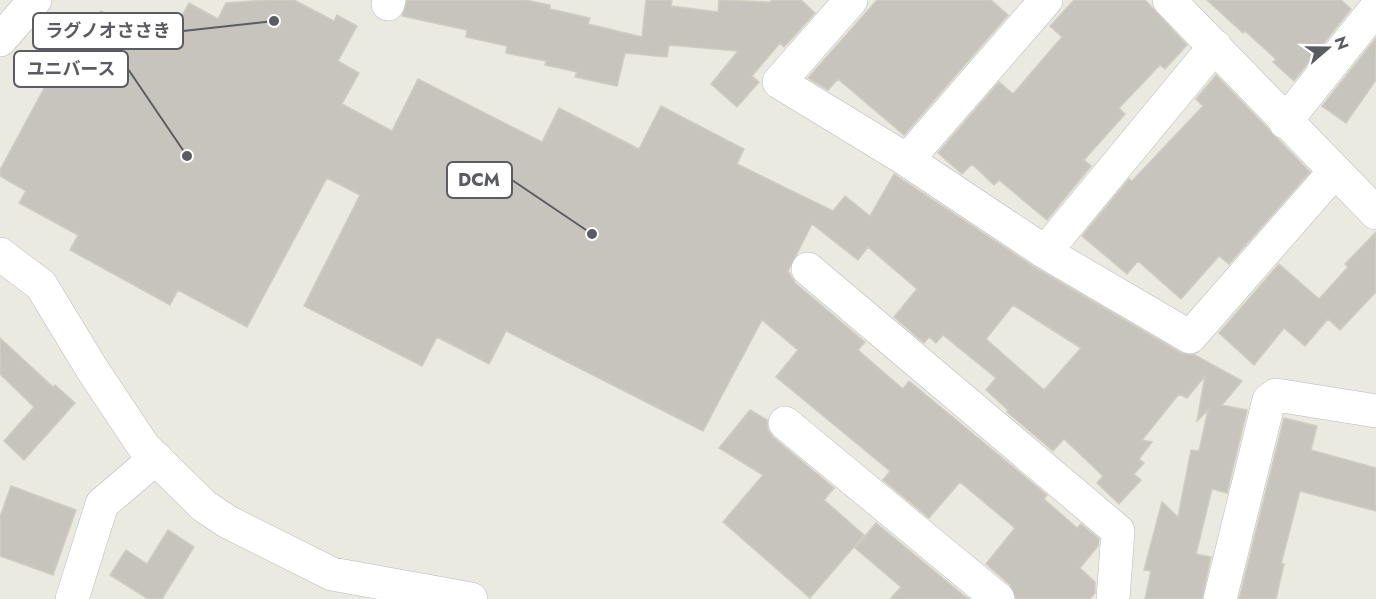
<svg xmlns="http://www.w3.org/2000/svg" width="1376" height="599" viewBox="0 0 1376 599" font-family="Jost,'Noto Sans JP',sans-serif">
<rect width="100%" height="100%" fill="#ebeae1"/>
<path fill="#c7c4be" stroke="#cfccc0" stroke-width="1.5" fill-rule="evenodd" d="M 268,0 L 294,0 L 334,21 L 337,15 L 357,26 L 338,61 L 359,73 L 342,104 L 392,131 L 418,79 L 542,142 L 559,108 L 639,149 L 661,106 L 744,149 L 737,164 L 833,211 L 845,196 L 870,216 L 894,174 L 1036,268 L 1181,353 L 1195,355 L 1242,381 L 1222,405 L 1247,410 L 1227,493 L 1212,489 L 1196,554 L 1211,557 L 1202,599 L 1145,599 L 1151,571 L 1144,570 L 1162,502 L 1178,517 L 1191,450 L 1199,451 L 1208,410 L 1197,421 L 1205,376 L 1187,398 L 1179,394 L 1142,440 L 1152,442 L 1139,459 L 1144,463 L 1134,474 L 1141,480 L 1119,504 L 1097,483 L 1103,476 L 1064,439 L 1053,451 L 1007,412 L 1008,410 L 986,390 L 996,378 L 943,335 L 936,343 L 929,337 L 924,343 L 894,317 L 917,289 L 868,247 L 858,260 L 812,224 L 788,271 L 795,283 L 865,342 L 858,350 L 903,389 L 909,381 L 1047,495 L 1044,499 L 1077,528 L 1081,524 L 1099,539 L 1098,546 L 1080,568 L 1095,582 L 1095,593 L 1090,599 L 1016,599 L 1010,585 L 986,564 L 1015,528 L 960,482 L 929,518 L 883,480 L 890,471 L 776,377 L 798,350 L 762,320 L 703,431 L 506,331 L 489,364 L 437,337 L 422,366 L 304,306 L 360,195 L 327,178 L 247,327 L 178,290 L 170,305 L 70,250 L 78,235 L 19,203 L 26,191 L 0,176 L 0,170 L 62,55 L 101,11 L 166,45 L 189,3 L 218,19 L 226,3 ZM 1013,305 L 1081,348 L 1044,390 L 986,339 Z
M 407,0 L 525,0 L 550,5 L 550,9 L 590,18 L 588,24 L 642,37 L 646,0 L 672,0 L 671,6 L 718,12 L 719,0 L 770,2 L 772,0 L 801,0 L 815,13 L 784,47 L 780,43 L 752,76 L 759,82 L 737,107 L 711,84 L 738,51 L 669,45 L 667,57 L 625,53 L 617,86 L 575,77 L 577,72 L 545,65 L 546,61 L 506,53 L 507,46 L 466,37 L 467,30 L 402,16 Z
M 877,0 L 991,0 L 1008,15 L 904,135 L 838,79 L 828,90 L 808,78 Z
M 1074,0 L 1145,0 L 1187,45 L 1165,69 L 1160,65 L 1119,108 L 1125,114 L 1084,160 L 1091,166 L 1047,220 L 999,180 L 994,185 L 972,164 L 962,174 L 938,153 L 999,82 L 1013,94 L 1062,37 L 1050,26 Z
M 1207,0 L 1341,0 L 1351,9 L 1294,81 L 1273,62 L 1276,59 L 1245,31 L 1243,33 Z
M 1376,38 L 1376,80 L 1346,123 L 1322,106 Z
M 1216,75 L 1310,172 L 1229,264 L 1219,256 L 1181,299 L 1138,261 L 1127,274 L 1082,236 L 1129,179 L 1132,181 L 1203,106 L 1196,99 Z
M 1376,232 L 1376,292 L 1340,330 L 1328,319 L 1305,346 L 1284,328 L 1254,365 L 1219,333 L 1279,264 L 1319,299 L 1348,267 L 1345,264 Z
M 0,338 L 53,387 L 55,385 L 75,403 L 24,460 L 4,441 L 34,407 L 0,374 Z
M 750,410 L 767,420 L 768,430 L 773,437 L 834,488 L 824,500 L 864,535 L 810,598 L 723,522 L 763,475 L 719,448 Z
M 1284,418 L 1317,426 L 1311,450 L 1376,468 L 1376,511 L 1300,491 L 1281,564 L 1284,564 L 1276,599 L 1239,599 Z
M 11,486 L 76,510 L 53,575 L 0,556 L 0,517 Z
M 876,523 L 962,594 L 969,599 L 890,599 L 901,587 L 855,548 Z
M 168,530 L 194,547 L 162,599 L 148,599 L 110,575 L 126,550 L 147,564 Z"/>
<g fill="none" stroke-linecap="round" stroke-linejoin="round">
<defs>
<path id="minor" d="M 851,0 L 779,82 L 907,160 L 1046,0
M 1169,0 L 1376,213
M 388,4 L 389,0
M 0,40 L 35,0
M 1215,46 L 1045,252 L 1190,337 L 1335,171
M 1285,122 L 1376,8
M 907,160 L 1045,252
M 0,254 L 41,285 L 92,369 L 144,447 L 204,506 L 228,522 L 332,574 L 471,599
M 808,269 L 1118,531 L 1113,599
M 785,423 L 998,599
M 72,599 L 102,504 L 156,458
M 1220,599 L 1269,400 L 1276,395 L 1376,411"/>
</defs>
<use href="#minor" stroke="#b7b8bd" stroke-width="34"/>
<use href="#minor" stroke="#fff" stroke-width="33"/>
</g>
<path fill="none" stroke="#5a5c61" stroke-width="2" d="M274 21L183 31M187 156L128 69M592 234L512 180"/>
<g fill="#5a5c61" stroke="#fff" stroke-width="2">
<circle cx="274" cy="21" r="6"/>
<circle cx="187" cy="156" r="6"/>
<circle cx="592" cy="234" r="6"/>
</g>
<g fill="#fff" stroke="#5a5c61" stroke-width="2">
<rect x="33" y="13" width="150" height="36" rx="6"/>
<rect x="14" y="51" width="114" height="36" rx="6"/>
<rect x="447" y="162" width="65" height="36" rx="6"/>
</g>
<g font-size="18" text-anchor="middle" font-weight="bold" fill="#5a5c61">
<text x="108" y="37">ラグノオささき</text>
<text x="71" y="75">ユニバース</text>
<text x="479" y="186">DCM</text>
</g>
<g transform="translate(1328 48) rotate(70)" stroke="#ffffff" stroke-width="4.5" paint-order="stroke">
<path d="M0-4.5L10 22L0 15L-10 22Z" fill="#5a5c61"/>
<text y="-9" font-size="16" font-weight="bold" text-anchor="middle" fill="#5a5c61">N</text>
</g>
</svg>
